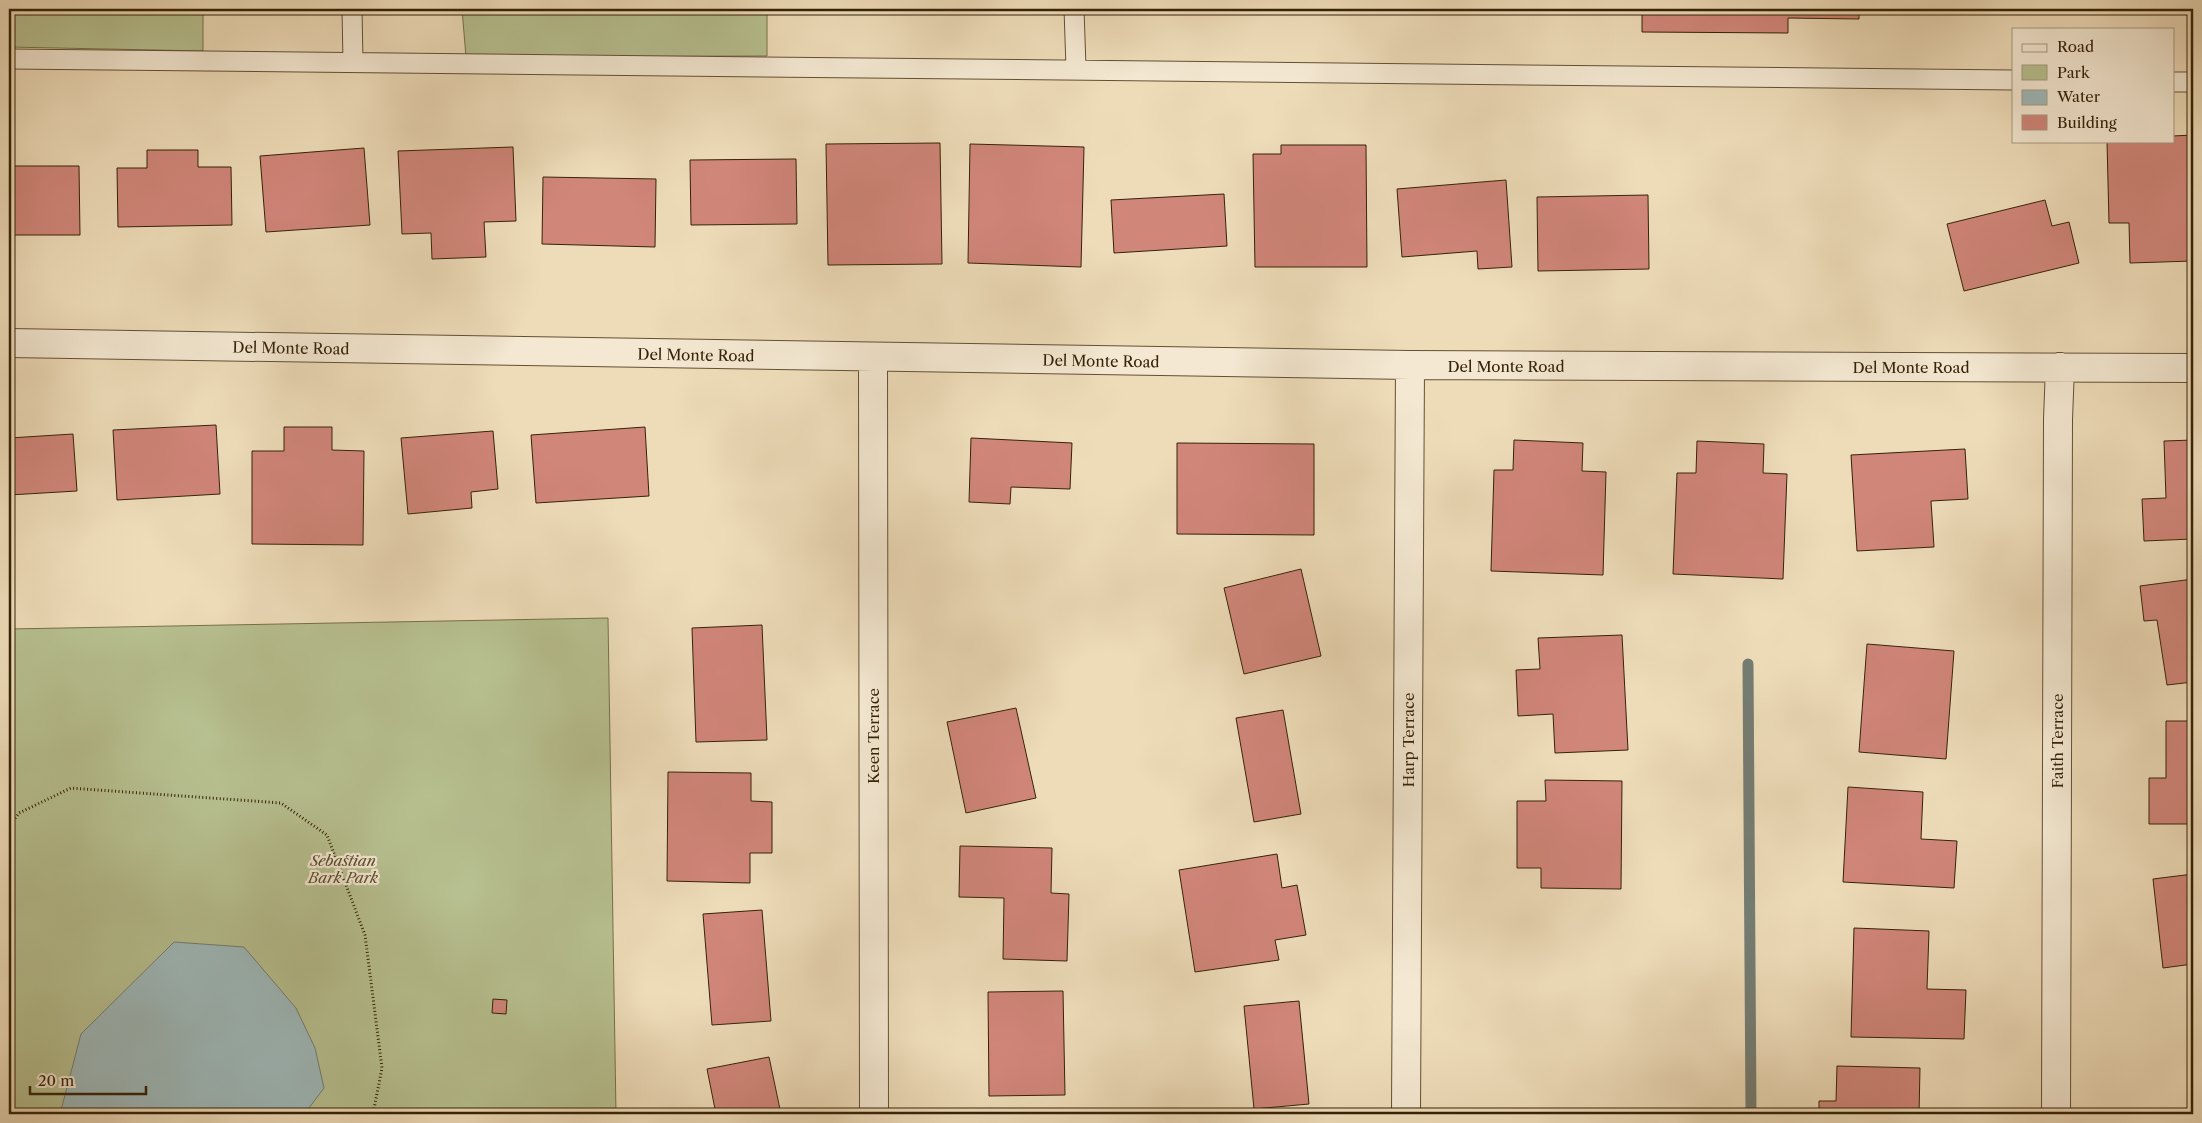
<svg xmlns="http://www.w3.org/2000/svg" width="2202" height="1123" viewBox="0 0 2202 1123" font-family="'Libre Caslon Text',serif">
<rect width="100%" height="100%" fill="#eedcb9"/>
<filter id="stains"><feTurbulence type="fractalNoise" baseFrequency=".004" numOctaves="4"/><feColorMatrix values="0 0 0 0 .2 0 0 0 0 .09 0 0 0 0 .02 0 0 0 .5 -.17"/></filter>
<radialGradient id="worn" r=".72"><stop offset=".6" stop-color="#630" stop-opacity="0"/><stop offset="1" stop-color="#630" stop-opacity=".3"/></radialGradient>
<path fill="#b7c090" stroke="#76714c" d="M 9,9 L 203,9 L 203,51 L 9,47 Z
M 462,9 L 767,9 L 767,56 L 466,57 Z
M 608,618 L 616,1114 L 9,1114 L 9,629 Z"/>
<path fill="#9eb9ba" stroke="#747d73" d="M 174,942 L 244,947 L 296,1008 L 315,1048 L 324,1088 L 306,1112 L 307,1114 L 60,1114 L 81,1034 Z"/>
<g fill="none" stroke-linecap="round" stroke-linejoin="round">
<path stroke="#747d73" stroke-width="11" d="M 1748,664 L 1751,1114"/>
</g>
<path fill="#d1867a" stroke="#352208" d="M 1130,9 L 1220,9 L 1130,10 Z
M 1536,9 L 1859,9 L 1859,19 L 1788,18 L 1788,33 L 1642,32 L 1642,10 Z
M 2193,135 L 2193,261 L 2130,263 L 2129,223 L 2109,223 L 2107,141 L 2173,141 L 2173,136 Z
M 940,143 L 942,264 L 828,265 L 826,144 Z
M 970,144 L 1084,147 L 1081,267 L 968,263 Z
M 1281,145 L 1366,145 L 1367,267 L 1255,267 L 1253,154 L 1281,154 Z
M 513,147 L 516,221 L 484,222 L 486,257 L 432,259 L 431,233 L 402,234 L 398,151 Z
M 364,148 L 370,225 L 266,232 L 260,156 Z
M 147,150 L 198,150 L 198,167 L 231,167 L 232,225 L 118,227 L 117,168 L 147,168 Z
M 796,159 L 797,224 L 691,225 L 690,160 Z
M 9,166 L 79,166 L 80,235 L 9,235 Z
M 543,177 L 656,179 L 655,247 L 542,244 Z
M 1506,180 L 1512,267 L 1478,269 L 1477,251 L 1402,257 L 1397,189 Z
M 1224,194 L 1227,246 L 1114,253 L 1111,200 Z
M 1648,195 L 1649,269 L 1538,271 L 1537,197 Z
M 2045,200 L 2052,226 L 2069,222 L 2079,263 L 1964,291 L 1947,224 Z
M 216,425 L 220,494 L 117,500 L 113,430 Z
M 284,427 L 332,427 L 332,450 L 364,451 L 363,545 L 252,544 L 252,451 L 284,451 Z
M 645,427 L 649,496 L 536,503 L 531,435 Z
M 493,431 L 498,489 L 471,492 L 472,508 L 408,514 L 401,438 Z
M 73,434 L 77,491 L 9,495 L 9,438 Z
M 971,438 L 1072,443 L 1070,489 L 1011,487 L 1010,504 L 969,502 Z
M 1514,440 L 1583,443 L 1582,471 L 1606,472 L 1603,575 L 1491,571 L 1494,470 L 1513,470 Z
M 2193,440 L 2193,539 L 2144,541 L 2142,499 L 2166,498 L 2164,441 Z
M 1697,441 L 1764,444 L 1763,473 L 1787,474 L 1783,579 L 1673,574 L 1677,473 L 1696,473 Z
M 1177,443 L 1314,444 L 1314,535 L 1177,534 Z
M 1965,449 L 1968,499 L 1931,501 L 1934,547 L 1857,551 L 1851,455 Z
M 1301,569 L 1321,656 L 1244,674 L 1224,588 Z
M 2193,579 L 2193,682 L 2167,685 L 2157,620 L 2144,621 L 2140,586 Z
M 762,625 L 767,740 L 696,742 L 692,628 Z
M 1622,635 L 1628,750 L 1555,753 L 1553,714 L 1518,716 L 1516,670 L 1540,669 L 1538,638 Z
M 1867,644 L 1954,651 L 1946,759 L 1859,752 Z
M 1016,708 L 1036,798 L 966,813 L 947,722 Z
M 1283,710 L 1301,814 L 1254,822 L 1236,718 Z
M 2166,721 L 2193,721 L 2193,824 L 2149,824 L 2149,778 L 2166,778 Z
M 668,772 L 751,773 L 751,801 L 772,802 L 772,853 L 750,853 L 750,883 L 667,881 Z
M 1545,780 L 1622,781 L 1621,889 L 1541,888 L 1541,868 L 1517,868 L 1517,801 L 1546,801 Z
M 1848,787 L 1923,792 L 1921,839 L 1957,841 L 1954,888 L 1843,882 Z
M 960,846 L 1052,848 L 1051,893 L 1069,894 L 1067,961 L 1003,959 L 1004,898 L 959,897 Z
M 1277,854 L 1282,888 L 1297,885 L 1306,935 L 1275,940 L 1279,960 L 1195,972 L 1179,870 Z
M 2193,874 L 2193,964 L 2163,968 L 2153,879 Z
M 762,910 L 771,1021 L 712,1025 L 703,914 Z
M 1854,928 L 1929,931 L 1927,989 L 1966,990 L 1964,1039 L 1851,1037 Z
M 1063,991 L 1065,1095 L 989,1096 L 988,992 Z
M 493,999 L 507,1000 L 506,1014 L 492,1013 Z
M 1299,1001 L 1309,1104 L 1254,1109 L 1244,1006 Z
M 769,1057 L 781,1114 L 716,1114 L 707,1069 Z
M 1837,1066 L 1920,1068 L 1919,1114 L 1819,1114 L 1819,1101 L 1836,1101 Z"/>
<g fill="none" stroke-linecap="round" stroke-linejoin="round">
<defs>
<path id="lane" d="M 352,9 L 353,62
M 1074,9 L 1076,68
M 9,59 L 2013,80
M 2173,82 L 2193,82"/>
<path id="street" d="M 9,343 L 1410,365 L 2193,368
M 873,358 L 874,1114
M 1406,1114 L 1410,365
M 2056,1114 L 2058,419 L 2060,367"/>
</defs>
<use href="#lane" stroke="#635034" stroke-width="21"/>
<use href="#street" stroke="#635034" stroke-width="30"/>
<path stroke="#352208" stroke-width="3" stroke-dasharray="1 2.5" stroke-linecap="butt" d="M 9,827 L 19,813 L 71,788 L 281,803 L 327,835 L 365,935 L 382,1068 L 373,1114"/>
<use href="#lane" stroke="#f4e8d2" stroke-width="19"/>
<use href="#street" stroke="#f4e8d2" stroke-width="28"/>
</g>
<g text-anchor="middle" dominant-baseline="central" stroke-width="4.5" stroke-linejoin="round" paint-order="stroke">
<g font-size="15" fill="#352208" stroke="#f4e8d2">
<text transform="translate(291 348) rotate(1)">Del Monte Road</text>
<text transform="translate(696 355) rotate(1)">Del Monte Road</text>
<text transform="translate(1101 361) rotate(1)">Del Monte Road</text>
<text x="1506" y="366">Del Monte Road</text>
<text x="1911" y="367">Del Monte Road</text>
<text transform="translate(873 736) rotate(-90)">Keen Terrace</text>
<text transform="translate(1408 740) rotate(-90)">Harp Terrace</text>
<text transform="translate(2057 741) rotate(-90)">Faith Terrace</text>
</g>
<g font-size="15" font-style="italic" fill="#564a2a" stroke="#f4e8d2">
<text x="343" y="860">Sebastian<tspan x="343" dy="17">Bark Park</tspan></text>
</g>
</g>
<rect width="2202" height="1123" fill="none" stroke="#eedcb9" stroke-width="30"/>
<rect x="10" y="10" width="2182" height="1103" fill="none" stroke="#352208" stroke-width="2.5"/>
<rect x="15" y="15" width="2172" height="1093" fill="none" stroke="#352208"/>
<rect x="2012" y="28" width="162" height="115" fill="#f4e8d2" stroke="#a89981"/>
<rect x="2022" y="44" width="25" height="8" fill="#f4e8d2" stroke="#a89981"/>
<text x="2057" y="52" font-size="15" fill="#352208">Road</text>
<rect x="2022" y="65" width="25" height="15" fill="#b7c090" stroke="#a89981"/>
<text x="2057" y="78" font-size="15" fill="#352208">Park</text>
<rect x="2022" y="90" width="25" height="15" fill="#9eb9ba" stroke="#a89981"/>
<text x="2057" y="102" font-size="15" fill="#352208">Water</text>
<rect x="2022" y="115" width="25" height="15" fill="#d1867a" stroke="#a89981"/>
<text x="2057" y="128" font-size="15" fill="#352208">Building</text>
<path d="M30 1086v8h116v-8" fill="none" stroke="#352208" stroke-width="2.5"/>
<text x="38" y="1086" font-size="15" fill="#352208" stroke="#f4e8d2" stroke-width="4" paint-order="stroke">20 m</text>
<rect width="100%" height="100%" filter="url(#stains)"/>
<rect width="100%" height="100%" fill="url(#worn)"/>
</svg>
